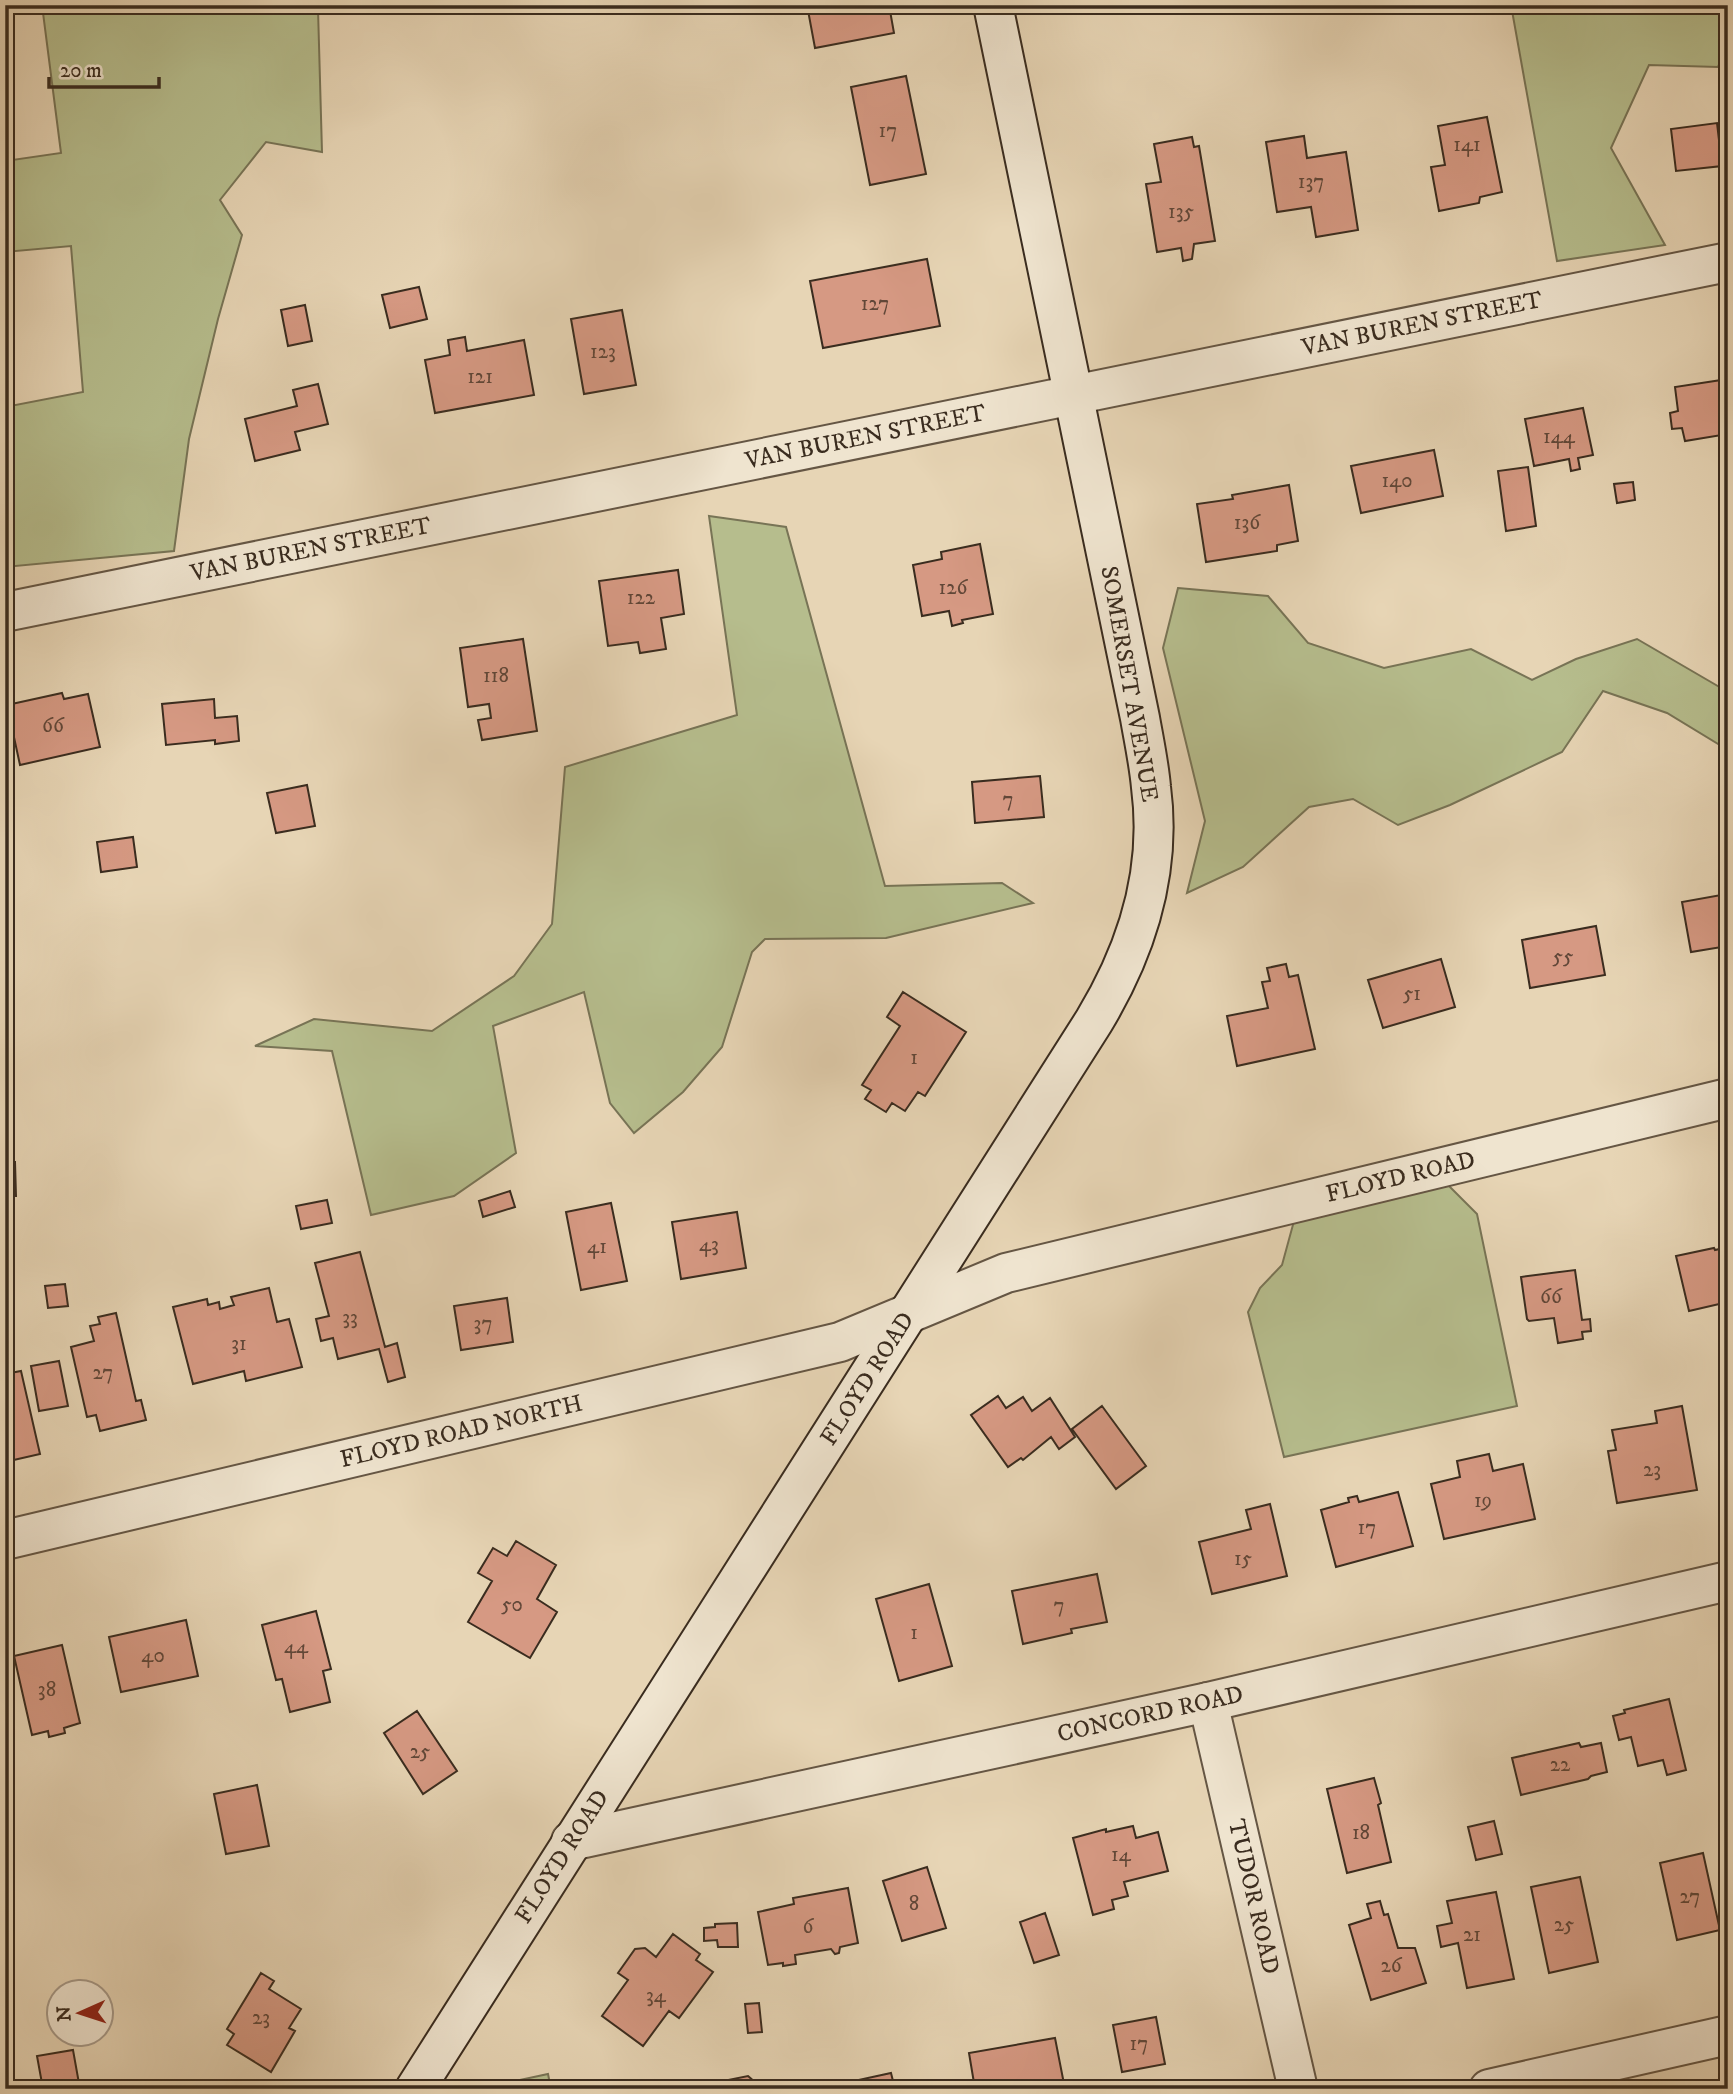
<svg xmlns="http://www.w3.org/2000/svg" width="1733" height="2094" viewBox="0 0 1733 2094" font-family="'IM FELL DW Pica',serif">
<rect width="100%" height="100%" fill="#e7d5b5"/>
<filter id="stains"><feTurbulence type="fractalNoise" baseFrequency=".00286" numOctaves="4"/><feColorMatrix values="0 0 0 0 .2 0 0 0 0 .09 0 0 0 0 .02 0 0 0 .5 -.17"/></filter>
<radialGradient id="worn" r=".72"><stop offset=".6" stop-color="#630" stop-opacity="0"/><stop offset="1" stop-color="#630" stop-opacity=".3"/></radialGradient>
<path fill="#b6bd8d" stroke="#787456" stroke-width="2" d="M 42,5 L 387,5 L 318,9 L 322,152 L 266,142 L 220,200 L 242,235 L 218,319 L 189,439 L 174,551 L 5,567 L 5,407 L 83,392 L 71,246 L 5,252 L 5,161 L 61,153 Z
M 1511,5 L 1728,5 L 1728,44 L 1718,67 L 1649,65 L 1611,148 L 1665,245 L 1557,261 Z
M 709,516 L 786,527 L 885,886 L 1002,883 L 1033,903 L 886,938 L 765,939 L 752,952 L 722,1047 L 683,1092 L 634,1133 L 610,1103 L 584,992 L 493,1026 L 516,1153 L 454,1196 L 371,1215 L 332,1051 L 255,1046 L 314,1019 L 432,1031 L 514,976 L 552,924 L 565,767 L 737,715 Z
M 1178,588 L 1268,596 L 1308,643 L 1384,668 L 1471,649 L 1532,680 L 1576,659 L 1637,639 L 1728,692 L 1728,750 L 1667,713 L 1603,691 L 1562,752 L 1450,805 L 1398,825 L 1353,799 L 1309,807 L 1243,867 L 1187,893 L 1205,821 L 1163,648 Z
M 1448,1185 L 1477,1214 L 1517,1406 L 1284,1457 L 1248,1312 L 1260,1288 L 1282,1265 L 1294,1221 Z
M 548,2074 L 551,2089 L 477,2089 Z"/>
<path fill="#d69983" stroke="#3a2c1f" stroke-width="2" d="M 807,5 L 889,5 L 894,33 L 815,48 Z
M 906,76 L 926,174 L 870,185 L 851,87 Z
M 1487,117 L 1502,192 L 1480,197 L 1479,203 L 1439,211 L 1431,167 L 1445,165 L 1438,126 Z
M 1717,123 L 1722,166 L 1676,171 L 1671,129 Z
M 1304,136 L 1307,158 L 1346,152 L 1358,230 L 1316,237 L 1311,207 L 1277,212 L 1266,142 Z
M 1192,137 L 1194,147 L 1199,146 L 1215,241 L 1194,244 L 1192,259 L 1183,261 L 1181,248 L 1157,252 L 1146,184 L 1161,182 L 1154,144 Z
M 927,259 L 940,326 L 823,348 L 810,281 Z
M 419,287 L 427,319 L 390,328 L 382,295 Z
M 305,305 L 312,341 L 288,346 L 281,310 Z
M 622,310 L 636,385 L 584,394 L 571,319 Z
M 465,337 L 467,351 L 524,340 L 534,395 L 435,413 L 425,360 L 450,355 L 448,340 Z
M 1728,379 L 1728,434 L 1685,441 L 1682,428 L 1672,429 L 1670,413 L 1678,411 L 1675,387 Z
M 318,384 L 328,424 L 295,432 L 300,450 L 255,461 L 245,419 L 297,406 L 293,390 Z
M 1583,408 L 1593,455 L 1578,458 L 1580,469 L 1571,471 L 1569,459 L 1534,466 L 1525,419 Z
M 1434,450 L 1443,496 L 1361,513 L 1351,466 Z
M 1528,467 L 1536,526 L 1506,531 L 1498,471 Z
M 1633,482 L 1635,500 L 1617,503 L 1614,484 Z
M 1289,485 L 1298,541 L 1277,545 L 1277,551 L 1206,562 L 1197,504 L 1233,499 L 1232,495 Z
M 980,544 L 993,614 L 962,620 L 963,623 L 952,626 L 949,611 L 922,616 L 913,565 L 942,559 L 941,552 Z
M 678,570 L 684,614 L 661,618 L 666,649 L 640,653 L 638,642 L 608,646 L 599,581 Z
M 523,639 L 537,731 L 482,740 L 478,720 L 491,718 L 489,704 L 468,707 L 460,648 Z
M 62,693 L 64,699 L 88,694 L 100,747 L 20,765 L 7,705 Z
M 214,699 L 215,718 L 237,716 L 239,741 L 215,744 L 215,740 L 166,745 L 162,704 Z
M 1040,776 L 1044,817 L 975,823 L 972,782 Z
M 307,785 L 315,826 L 276,833 L 267,793 Z
M 133,837 L 137,867 L 101,872 L 97,842 Z
M 1728,871 L 1728,946 L 1691,952 L 1682,902 L 1727,894 L 1723,872 Z
M 1596,926 L 1605,975 L 1530,988 L 1522,940 Z
M 1441,959 L 1455,1007 L 1383,1028 L 1368,980 Z
M 1286,964 L 1289,977 L 1298,975 L 1315,1049 L 1237,1066 L 1227,1016 L 1268,1008 L 1262,982 L 1270,981 L 1267,968 Z
M 903,992 L 966,1032 L 925,1096 L 918,1092 L 905,1111 L 892,1103 L 886,1112 L 865,1099 L 871,1090 L 862,1085 L 900,1026 L 887,1017 Z
M 5,1162 L 15,1162 L 16,1196 L 5,1196 Z
M 510,1191 L 515,1207 L 483,1217 L 479,1201 Z
M 327,1200 L 332,1223 L 301,1229 L 296,1206 Z
M 611,1203 L 627,1281 L 581,1290 L 566,1212 Z
M 737,1212 L 746,1268 L 681,1279 L 672,1222 Z
M 1728,1247 L 1728,1302 L 1689,1311 L 1676,1256 L 1714,1248 L 1715,1250 Z
M 360,1252 L 385,1347 L 397,1343 L 405,1377 L 388,1382 L 379,1349 L 338,1359 L 333,1338 L 321,1341 L 316,1319 L 329,1316 L 315,1263 Z
M 1575,1270 L 1582,1320 L 1590,1319 L 1591,1331 L 1582,1332 L 1583,1339 L 1558,1343 L 1554,1318 L 1529,1321 L 1527,1319 L 1521,1277 Z
M 65,1284 L 68,1306 L 48,1308 L 45,1286 Z
M 269,1288 L 277,1322 L 289,1319 L 302,1367 L 246,1381 L 244,1371 L 193,1384 L 173,1307 L 207,1299 L 208,1305 L 219,1302 L 220,1309 L 234,1305 L 231,1297 Z
M 507,1298 L 513,1342 L 461,1350 L 454,1306 Z
M 116,1313 L 136,1401 L 141,1400 L 146,1420 L 100,1431 L 96,1415 L 87,1417 L 71,1347 L 94,1341 L 90,1326 L 100,1324 L 98,1317 Z
M 59,1361 L 68,1406 L 39,1411 L 31,1366 Z
M 21,1371 L 40,1454 L 5,1462 L 5,1374 Z
M 998,1396 L 1006,1408 L 1023,1397 L 1032,1411 L 1050,1398 L 1075,1437 L 1059,1449 L 1051,1437 L 1023,1460 L 1021,1458 L 1008,1467 L 971,1415 Z
M 1102,1406 L 1146,1466 L 1116,1489 L 1072,1429 Z
M 1682,1406 L 1697,1490 L 1617,1503 L 1608,1451 L 1616,1450 L 1612,1430 L 1657,1423 L 1655,1411 Z
M 1489,1454 L 1493,1471 L 1523,1464 L 1535,1519 L 1444,1539 L 1431,1484 L 1460,1477 L 1457,1461 Z
M 1398,1492 L 1413,1546 L 1336,1567 L 1321,1510 L 1349,1502 L 1348,1498 L 1357,1496 L 1359,1502 Z
M 1270,1504 L 1287,1576 L 1212,1594 L 1199,1542 L 1251,1529 L 1246,1510 Z
M 516,1541 L 556,1565 L 537,1599 L 557,1612 L 530,1658 L 468,1622 L 492,1581 L 478,1573 L 493,1548 L 507,1556 Z
M 1097,1574 L 1107,1622 L 1071,1629 L 1072,1633 L 1023,1644 L 1012,1591 Z
M 929,1584 L 952,1666 L 899,1681 L 876,1599 Z
M 316,1611 L 331,1669 L 323,1671 L 330,1702 L 290,1712 L 282,1679 L 276,1680 L 262,1625 Z
M 186,1620 L 198,1676 L 121,1692 L 109,1637 Z
M 62,1645 L 80,1723 L 64,1728 L 65,1733 L 49,1737 L 48,1731 L 32,1735 L 14,1656 Z
M 1669,1699 L 1686,1770 L 1667,1775 L 1663,1760 L 1638,1766 L 1631,1737 L 1619,1740 L 1613,1716 L 1625,1713 L 1624,1710 Z
M 417,1711 L 457,1771 L 423,1794 L 384,1733 Z
M 1579,1743 L 1581,1747 L 1601,1743 L 1607,1772 L 1591,1776 L 1588,1779 L 1521,1795 L 1512,1758 Z
M 1374,1778 L 1381,1803 L 1378,1805 L 1391,1862 L 1347,1873 L 1327,1789 Z
M 257,1785 L 269,1846 L 226,1854 L 214,1794 Z
M 1494,1821 L 1502,1854 L 1476,1860 L 1468,1827 Z
M 1133,1826 L 1136,1838 L 1158,1832 L 1168,1871 L 1124,1882 L 1128,1896 L 1112,1900 L 1114,1909 L 1093,1915 L 1073,1838 L 1106,1829 L 1106,1832 Z
M 1703,1853 L 1720,1930 L 1677,1940 L 1660,1863 Z
M 927,1867 L 946,1928 L 902,1941 L 883,1881 Z
M 1580,1877 L 1598,1962 L 1549,1973 L 1531,1887 Z
M 848,1888 L 858,1943 L 840,1947 L 839,1953 L 835,1954 L 831,1949 L 795,1955 L 796,1964 L 783,1966 L 783,1963 L 768,1965 L 758,1912 L 794,1904 L 793,1898 Z
M 1496,1892 L 1514,1979 L 1467,1988 L 1458,1943 L 1441,1947 L 1437,1926 L 1452,1923 L 1447,1901 Z
M 1380,1901 L 1384,1915 L 1388,1914 L 1398,1948 L 1415,1948 L 1426,1983 L 1371,2000 L 1349,1925 L 1371,1918 L 1367,1904 Z
M 1045,1913 L 1059,1955 L 1034,1963 L 1020,1922 Z
M 737,1923 L 738,1947 L 718,1947 L 717,1940 L 704,1941 L 704,1928 L 715,1927 L 715,1924 Z
M 673,1934 L 700,1954 L 696,1960 L 713,1972 L 679,2018 L 669,2011 L 643,2046 L 602,2016 L 628,1980 L 618,1973 L 635,1949 L 645,1948 L 656,1957 Z
M 261,1973 L 274,1981 L 269,1989 L 301,2009 L 289,2028 L 295,2031 L 271,2072 L 227,2045 L 234,2034 L 227,2029 Z
M 759,2003 L 762,2032 L 748,2033 L 745,2004 Z
M 1156,2017 L 1165,2064 L 1122,2072 L 1113,2025 Z
M 1055,2038 L 1065,2089 L 975,2089 L 969,2053 Z
M 73,2050 L 80,2089 L 43,2089 L 37,2056 Z
M 891,2073 L 895,2089 L 840,2089 L 840,2084 Z
M 748,2076 L 763,2089 L 709,2089 L 708,2084 Z
M 207,2081 L 221,2089 L 202,2089 Z"/>
<g fill="none" stroke-linecap="round" stroke-linejoin="round">
<defs>
<g id="street">
<path id="s1" d="M 5,612 L 1728,262"/>
<path id="s2" d="M 5,1540 L 840,1342 L 1006,1273 L 1728,1098"/>
<path id="s3" d="M 1208,1702 L 1298,2089"/>
<path id="s4" d="M 571,1841 L 1208,1702 L 1728,1581"/>
<path d="M 1489,2089 L 1728,2035"/>
</g>
<g id="secondary">
<path id="s5" d="M 415,2089 C 640,1732 870,1379 1094,1021 C 1137,950 1162,870 1151,787 C 1149,764 1144,741 1140,718 L 993,5"/>
</g>
</defs>
<use href="#street" stroke="#655644" stroke-width="42"/>
<use href="#secondary" stroke="#3a2c1f" stroke-width="42"/>
<use href="#street" stroke="#efe4cf" stroke-width="38"/>
<use href="#secondary" stroke="#efe4cf" stroke-width="38"/>
</g>
<g text-anchor="middle" dominant-baseline="central" stroke-width="6" stroke-linejoin="round" paint-order="stroke">
<g font-size="21" fill="#614738">
<text x="888" y="131">17</text>
<text x="1467" y="145">141</text>
<text x="1311" y="182">137</text>
<text x="1181" y="212">135</text>
<text x="875" y="304">127</text>
<text x="603" y="352">123</text>
<text x="480" y="377">121</text>
<text x="1559" y="437">144</text>
<text x="1397" y="481">140</text>
<text x="1247" y="523">136</text>
<text x="953" y="588">126</text>
<text x="641" y="598">122</text>
<text x="496" y="676">118</text>
<text x="53" y="726">66</text>
<text x="1008" y="800">7</text>
<text x="1563" y="957">55</text>
<text x="1412" y="994">51</text>
<text x="914" y="1058">1</text>
<text x="709" y="1245">43</text>
<text x="597" y="1247">41</text>
<text x="1551" y="1297">66</text>
<text x="350" y="1318">33</text>
<text x="483" y="1324">37</text>
<text x="239" y="1344">31</text>
<text x="103" y="1373">27</text>
<text x="1652" y="1470">23</text>
<text x="1483" y="1501">19</text>
<text x="1367" y="1528">17</text>
<text x="1243" y="1559">15</text>
<text x="512" y="1605">50</text>
<text x="1059" y="1606">7</text>
<text x="914" y="1633">1</text>
<text x="296" y="1647">44</text>
<text x="153" y="1656">40</text>
<text x="47" y="1690">38</text>
<text x="420" y="1752">25</text>
<text x="1560" y="1765">22</text>
<text x="1361" y="1833">18</text>
<text x="1121" y="1855">14</text>
<text x="1690" y="1897">27</text>
<text x="914" y="1904">8</text>
<text x="1564" y="1925">25</text>
<text x="808" y="1927">6</text>
<text x="1472" y="1935">21</text>
<text x="1391" y="1966">26</text>
<text x="656" y="1996">34</text>
<text x="261" y="2018">23</text>
<text x="1139" y="2044">17</text>
</g>
<g font-size="24" fill="#3a2c1f" stroke="#efe4cf">
<text stroke="none"><textPath href="#s1" startOffset="1446">VAN BUREN STREET</textPath></text>
<text stroke="none"><textPath href="#s1" startOffset="878">VAN BUREN STREET</textPath></text>
<text stroke="none"><textPath href="#s1" startOffset="312">VAN BUREN STREET</textPath></text>
<text transform="translate(1129 684) rotate(80)">SOMERSET AVENUE</text>
<text stroke="none"><textPath href="#s2" startOffset="1444">FLOYD ROAD</textPath></text>
<text stroke="none"><textPath href="#s5" startOffset="842">FLOYD ROAD</textPath></text>
<text stroke="none"><textPath href="#s2" startOffset="469">FLOYD ROAD NORTH</textPath></text>
<text stroke="none"><textPath href="#s4" startOffset="593">CONCORD ROAD</textPath></text>
<text stroke="none"><textPath href="#s5" startOffset="275">FLOYD ROAD</textPath></text>
<text stroke="none"><textPath href="#s3" startOffset="200">TUDOR ROAD</textPath></text>
</g>
</g>
<rect width="1733" height="2094" fill="none" stroke="#e7d5b5" stroke-width="28"/>
<rect x="7" y="7" width="1719" height="2080" fill="none" stroke="#3a2c1f" stroke-width="3.5"/>
<rect x="14" y="14" width="1705" height="2066" fill="none" stroke="#3a2c1f" stroke-width="2"/>
<g transform="translate(80 2013) rotate(267)"><circle r="33" fill="#efe4cf" stroke="#a79a89" stroke-width="2"/>
<path d="M0-5L12 26L0 18L-12 26Z" fill="#8f2418"/>
<text y="-10" font-size="19" font-weight="bold" text-anchor="middle" fill="#3a2c1f">N</text>
</g>
<path d="M49 77v10h110v-10" fill="none" stroke="#3a2c1f" stroke-width="3.5"/>
<text x="60" y="77" font-size="21" fill="#3a2c1f" stroke="#efe4cf" stroke-width="5" paint-order="stroke">20 m</text>
<rect width="100%" height="100%" filter="url(#stains)"/>
<rect width="100%" height="100%" fill="url(#worn)"/>
</svg>
